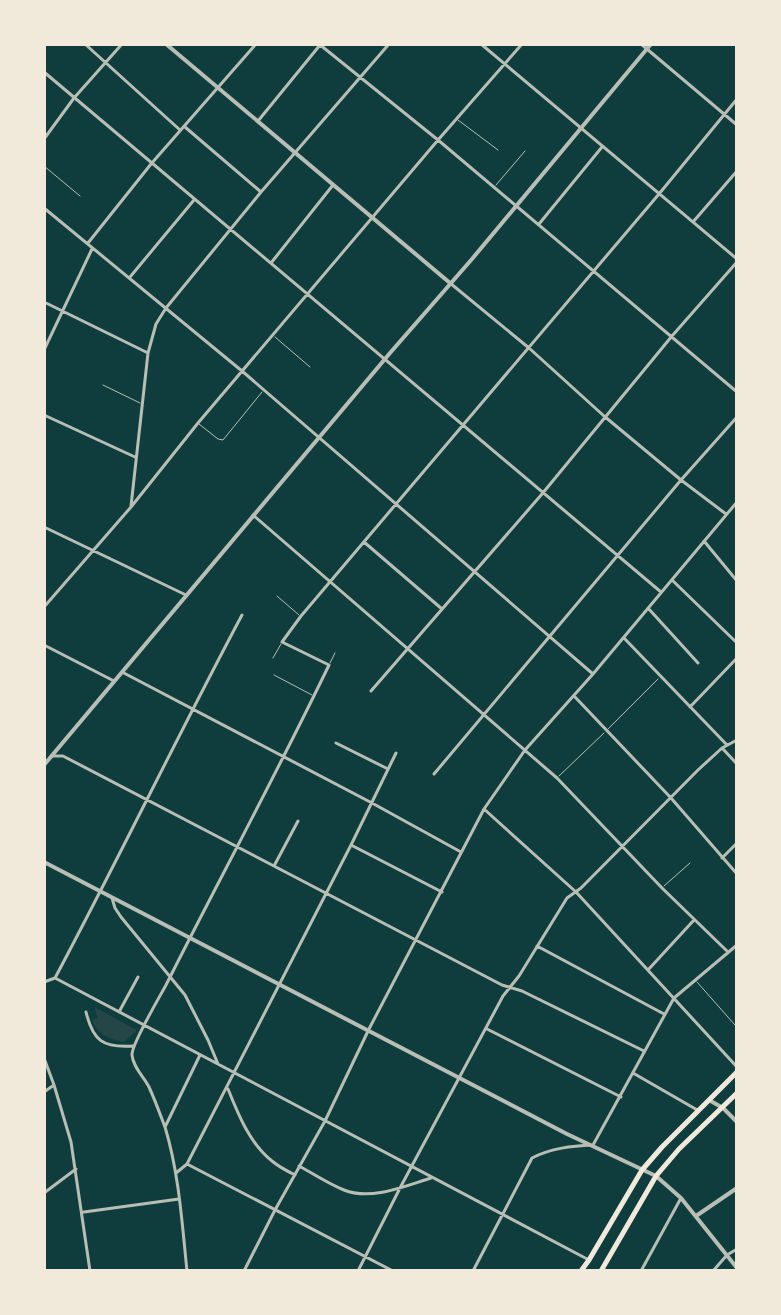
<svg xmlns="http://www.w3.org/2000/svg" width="781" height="1315" viewBox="0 0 781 1315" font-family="'IBM Plex Sans',sans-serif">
<rect width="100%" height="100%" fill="#0f3d3e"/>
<path fill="#244646" d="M 94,1007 L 137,1030 L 124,1042 C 109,1039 98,1035 92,1020 L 98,1018 Z"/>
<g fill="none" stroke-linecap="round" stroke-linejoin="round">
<path stroke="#b8beb3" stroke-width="1" d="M 458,120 L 498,150
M 44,166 L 80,196
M 496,185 L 525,151
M 275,337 L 310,367
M 103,385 L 140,403
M 199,424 L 218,439 L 223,440 L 262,392
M 277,596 L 299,615
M 273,658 L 281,644
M 330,663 L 335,653
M 274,675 L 312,695
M 608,729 L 658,679
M 559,776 L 604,733
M 664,886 L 690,863
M 697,982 L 735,1025"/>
<path stroke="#b8beb3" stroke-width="3" d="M 85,44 L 180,130
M 319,44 L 438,140 L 737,392
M 481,44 L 737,259
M 641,44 L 737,125
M 44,72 L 661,592
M 258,121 L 320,45
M 185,127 L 261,192
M 44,139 L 74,98 L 122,44
M 44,208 L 242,371 L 593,674
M 693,222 L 737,171
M 539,224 L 602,147
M 88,243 L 151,164 L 256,44
M 271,263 L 333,185
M 130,277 L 194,200
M 450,283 L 529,348 L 604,416 L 681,480 L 726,514
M 44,302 L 148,353
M 44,350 L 92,249
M 44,415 L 135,457
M 131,506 L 148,353 L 156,324 L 166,308 L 261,192 L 389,44
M 253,515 L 557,778 L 662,888 L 728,952
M 44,527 L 186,595
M 704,541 L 737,581
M 364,542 L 442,609
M 672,580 L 737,643
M 44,607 L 131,507 L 198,423 L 438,140 L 522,44
M 648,608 L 698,663
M 624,638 L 727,745
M 44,645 L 114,681
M 122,672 L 372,803 L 461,852
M 371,691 L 542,494 L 672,336 L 737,262
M 575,697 L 671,798 L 737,874
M 690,707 L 737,658
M 336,743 L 388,769
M 723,749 L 737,764
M 51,756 L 63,756 L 502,985 L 522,991 L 644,1051
M 434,774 L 681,480 L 737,417
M 484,809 L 576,892 L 737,1067
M 351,845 L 442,892
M 722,858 L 737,843
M 274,866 L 298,821
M 112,898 L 115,908 L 121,917 L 185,995 L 208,1040 L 218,1064
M 537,946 L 664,1014
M 648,970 L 694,920
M 55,978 C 119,858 178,735 242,615
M 44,982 L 55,978 L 589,1260
M 86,1012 C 93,1041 103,1048 133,1046
M 119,1012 L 138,977
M 487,1029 L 621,1097
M 44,1058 L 54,1085 L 71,1142 L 90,1271
M 633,1073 L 699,1111
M 228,1089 C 238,1114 250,1144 272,1161 C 279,1167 287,1171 295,1175
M 44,1092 L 54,1085
M 165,1127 L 200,1055
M 187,1164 L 393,1271
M 299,1166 C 314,1174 329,1184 344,1190 C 371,1201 405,1186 431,1178
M 176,1173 L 187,1164 L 351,845 L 396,753
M 44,1193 L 76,1169
M 84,1212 L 179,1199
M 187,1271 C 182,1223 179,1173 165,1127 C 160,1114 155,1100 149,1087 C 144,1077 133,1067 132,1055 C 131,1045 159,998 166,985 C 220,878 277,773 329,665 L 282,642 L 301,616 L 659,194 L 737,99
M 244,1271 L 275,1210 L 325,1121 L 369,1029 L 484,809 L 525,750 L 593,674 L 737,502
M 358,1271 L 400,1188 L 503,996 L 519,976 L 567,898 L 581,888 L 698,770 L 722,748 L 737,740
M 473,1271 L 532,1158 C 551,1148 572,1146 593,1145 L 674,998 L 737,945
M 641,1271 L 681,1198
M 713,1271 L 727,1255 L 737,1249"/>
<path stroke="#b8beb3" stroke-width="4" d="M 166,44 L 450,283
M 44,765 L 390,353 L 472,259 L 651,44
M 44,862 L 567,1134 L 656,1176 L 681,1198 L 737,1268
M 709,1100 L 723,1108 L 737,1122
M 696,1216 L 737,1188"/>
<path stroke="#f1e9da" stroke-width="5" d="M 581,1271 L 589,1260 L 642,1170 L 662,1147 L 737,1072
M 601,1271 L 656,1176 L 679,1149 L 737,1093"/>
</g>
<rect width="781" height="1315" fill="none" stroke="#f1e9da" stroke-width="92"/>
</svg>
